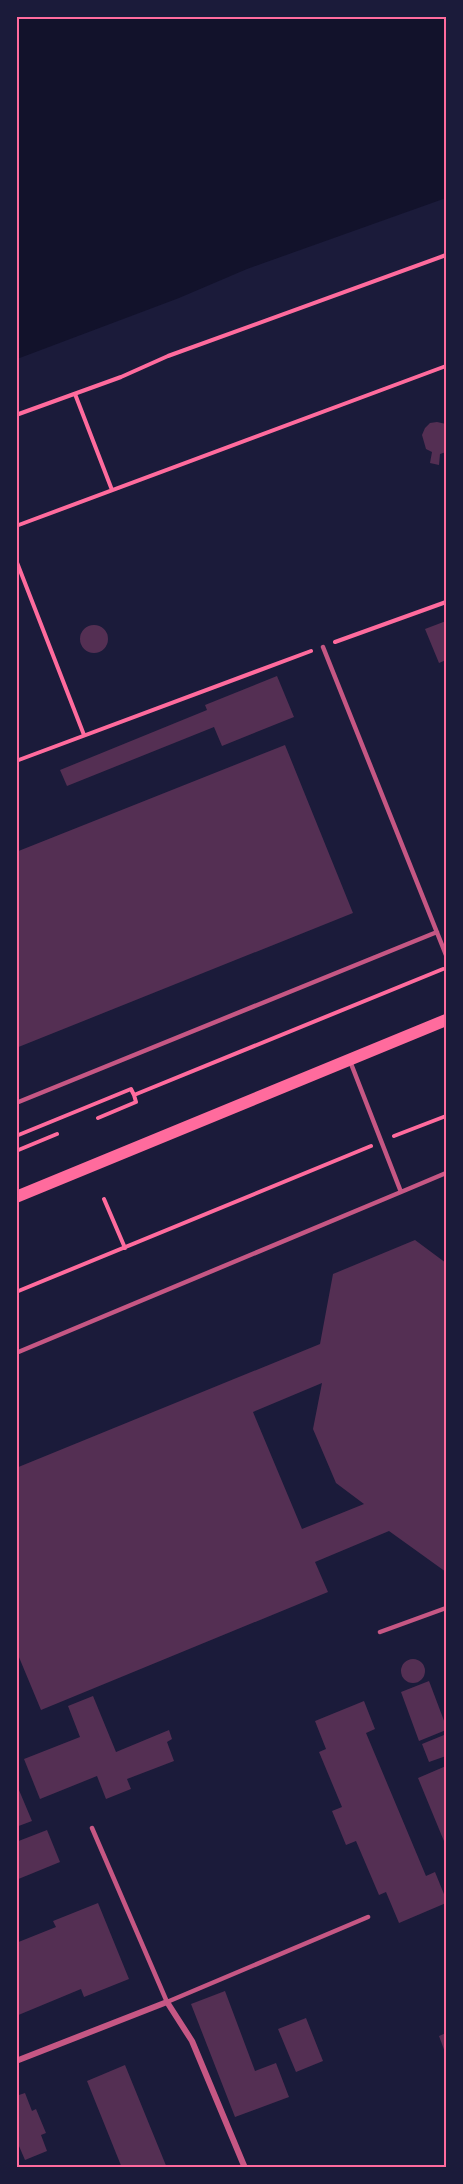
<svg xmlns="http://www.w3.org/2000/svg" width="463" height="2184" viewBox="0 0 463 2184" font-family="'Fira Sans',sans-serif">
<rect width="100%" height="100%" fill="#1b1b3a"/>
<path fill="#12122b" d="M 17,16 L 446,17 L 446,198 L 247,269 L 179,298 L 17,359 Z"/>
<path fill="#542f53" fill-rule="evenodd" d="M 437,422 L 446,424 L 446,452 L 440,454 L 439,465 L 430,463 L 432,452 L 426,449 L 422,435 L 425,428 L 430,423 Z
M 446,621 L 446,660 L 439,663 L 425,629 Z
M80 639a14 14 0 1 1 28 0a14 14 0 1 1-28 0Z
M 277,676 L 294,717 L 222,746 L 214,727 L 67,786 L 60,770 L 207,710 L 205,705 Z
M 285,745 L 353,913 L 16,1048 L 16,852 Z
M 415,1240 L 446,1263 L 446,1572 L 389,1531 L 315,1562 L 328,1592 L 41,1710 L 16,1650 L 16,1468 L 320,1344 L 333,1274 ZM 322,1383 L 313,1429 L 336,1483 L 364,1504 L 302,1529 L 253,1412 Z
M401 1671a12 12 0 1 1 24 0a12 12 0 1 1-24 0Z
M 429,1681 L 446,1726 L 446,1730 L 419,1741 L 401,1692 Z
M 93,1696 L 116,1752 L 169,1730 L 172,1739 L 167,1742 L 174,1761 L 127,1779 L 131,1789 L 106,1799 L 97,1776 L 40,1799 L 24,1759 L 80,1737 L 68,1706 Z
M 364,1701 L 375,1729 L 366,1733 L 426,1876 L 435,1872 L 446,1899 L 446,1903 L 399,1923 L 386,1892 L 379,1895 L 356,1841 L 346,1845 L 332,1811 L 342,1807 L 319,1752 L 326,1749 L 315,1721 Z
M 444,1735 L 446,1740 L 446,1756 L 429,1762 L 422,1744 Z
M 446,1766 L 446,1846 L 418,1778 Z
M 16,1783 L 32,1821 L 16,1827 Z
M 47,1830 L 60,1862 L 16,1880 L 16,1842 Z
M 98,1903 L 129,1979 L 84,1997 L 81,1989 L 16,2016 L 16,1943 L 56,1927 L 53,1921 Z
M 225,1991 L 255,2071 L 276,2063 L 289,2097 L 235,2117 L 191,2004 Z
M 306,2018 L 323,2061 L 296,2072 L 278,2029 Z
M 446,2033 L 446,2055 L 439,2036 Z
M 125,2065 L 167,2168 L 122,2168 L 87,2081 Z
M 25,2093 L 32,2111 L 36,2109 L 46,2133 L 41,2135 L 47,2151 L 25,2160 L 16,2139 L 16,2096 Z"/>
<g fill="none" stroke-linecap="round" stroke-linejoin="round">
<path stroke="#ff6b9d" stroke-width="4" d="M 75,394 L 112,490
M 16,415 L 121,377 L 168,356 L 446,255
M 16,526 L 446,366
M 16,560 L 84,735
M 335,642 L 446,602
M 16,761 L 311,651
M 98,1118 L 136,1102 L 134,1095
M 16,1136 L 131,1089 L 134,1095 L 443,969
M 394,1136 L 446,1116
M 16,1151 L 57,1134
M 104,1199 L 125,1248
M 16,1292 L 371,1146"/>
<path stroke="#c65784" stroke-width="4.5" d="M 323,647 L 446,955
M 350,1061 L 401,1192 L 446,1173
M 16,1103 L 437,932
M 16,1353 L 401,1192
M 380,1632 L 446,1608
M 92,1828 L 167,2002 L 368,1917"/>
<path stroke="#c65784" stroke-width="6" d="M 16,2061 L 167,2002 L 192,2041 L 245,2168"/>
<path stroke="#ff6b9d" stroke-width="12" d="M 16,1197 L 446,1020"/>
</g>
<rect width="463" height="2184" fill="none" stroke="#1b1b3a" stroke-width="36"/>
<rect x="18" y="18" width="427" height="2148" fill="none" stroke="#ff6b9d" stroke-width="2"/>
</svg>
